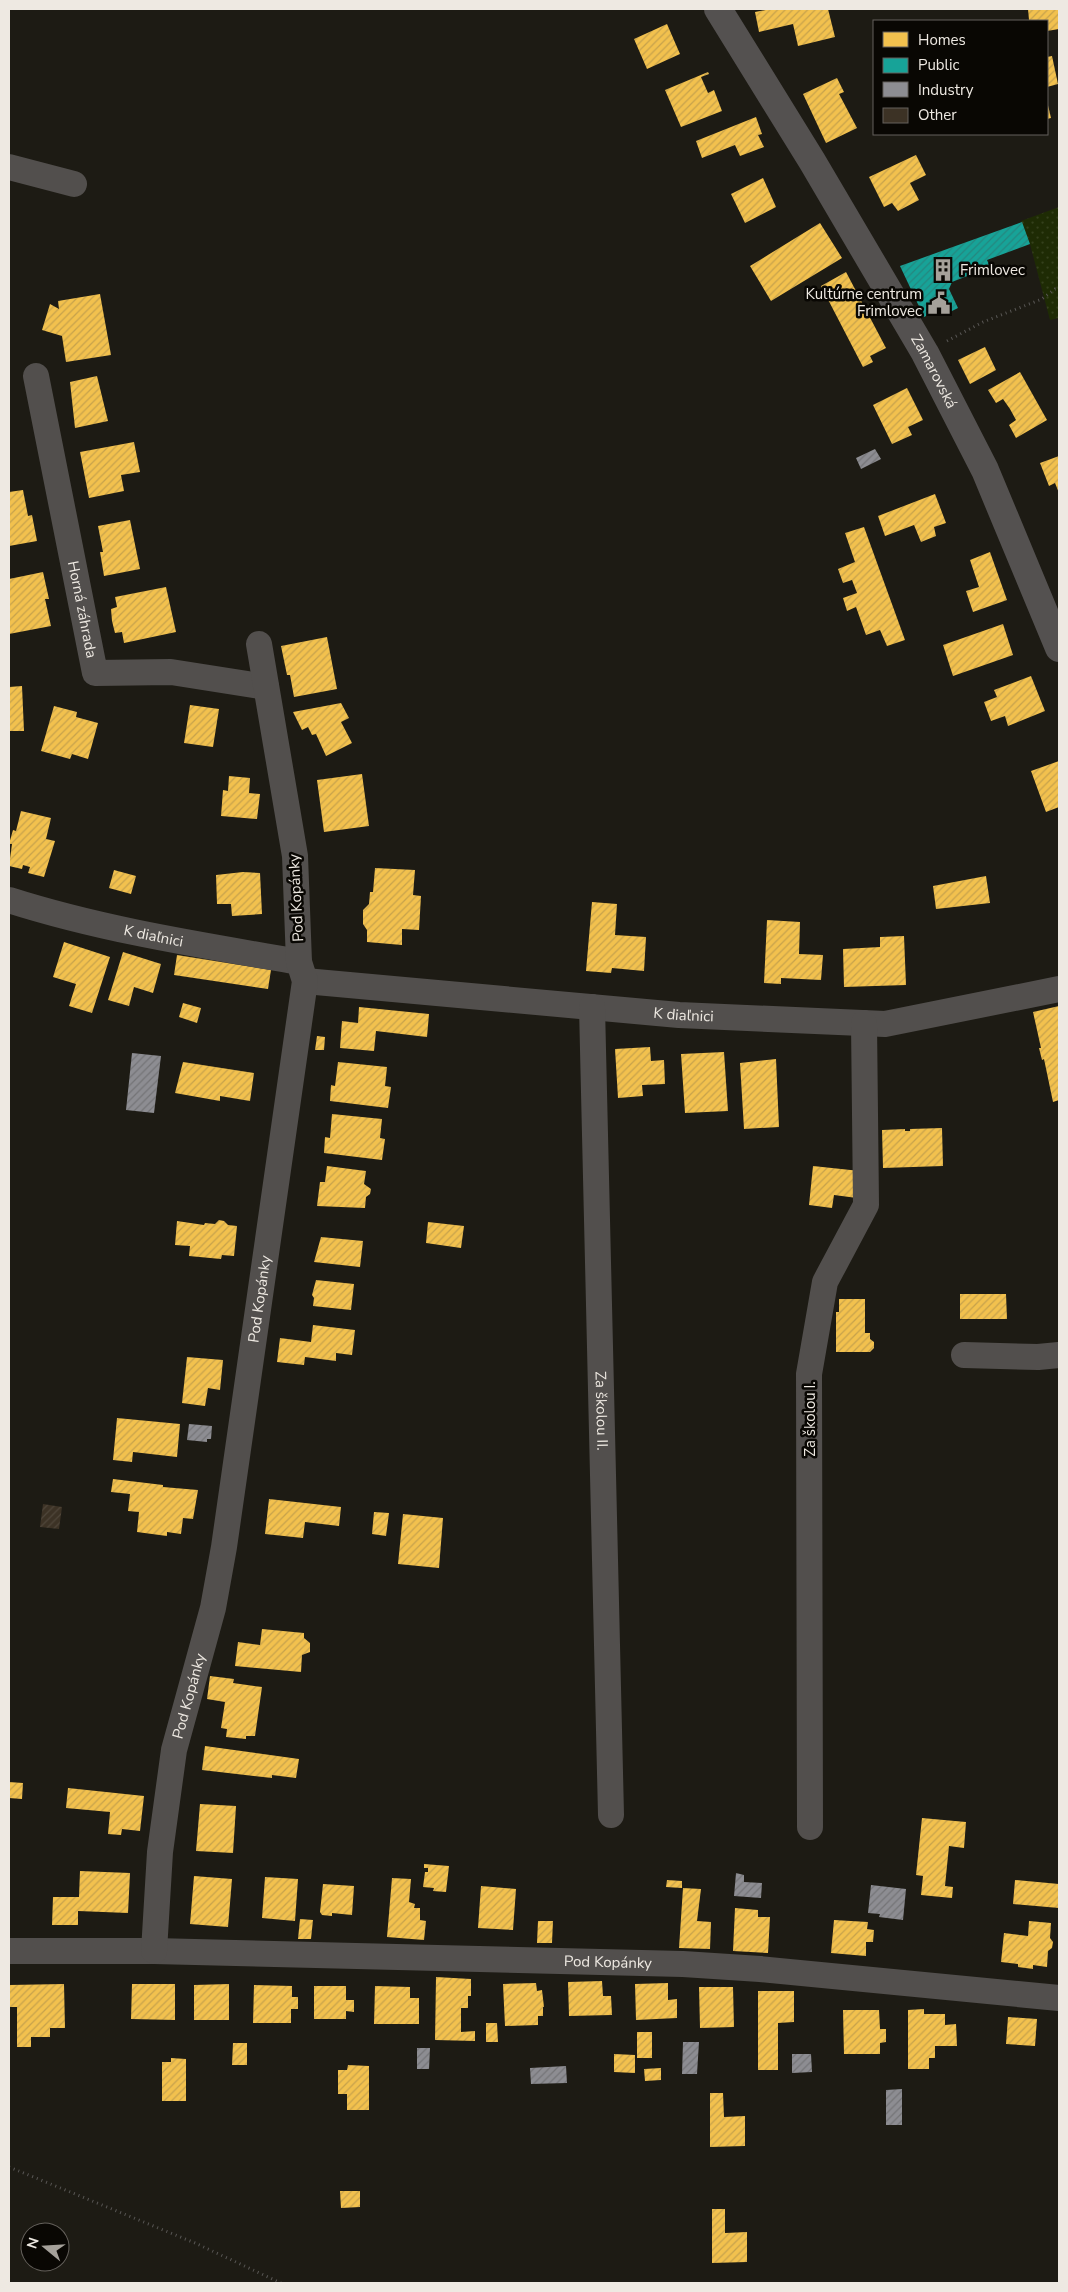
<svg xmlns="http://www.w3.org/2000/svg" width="1068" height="2292" viewBox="0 0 1068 2292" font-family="'Nunito Sans',sans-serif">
<defs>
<pattern id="park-dots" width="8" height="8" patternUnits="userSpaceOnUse" patternTransform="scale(1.25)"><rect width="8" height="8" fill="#1e2b04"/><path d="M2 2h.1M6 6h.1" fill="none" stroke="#34401c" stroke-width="1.8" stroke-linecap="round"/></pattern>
<pattern id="homes-hatch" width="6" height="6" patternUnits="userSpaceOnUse" patternTransform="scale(1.25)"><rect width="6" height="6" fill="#f2c14e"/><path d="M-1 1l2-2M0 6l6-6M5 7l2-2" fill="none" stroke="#c7a24c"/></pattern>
<pattern id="public-hatch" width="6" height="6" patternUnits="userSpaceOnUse" patternTransform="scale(1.25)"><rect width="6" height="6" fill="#17a398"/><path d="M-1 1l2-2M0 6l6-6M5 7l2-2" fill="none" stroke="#25877f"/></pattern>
<pattern id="industry-hatch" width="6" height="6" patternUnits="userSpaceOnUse" patternTransform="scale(1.25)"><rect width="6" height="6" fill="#8d8d92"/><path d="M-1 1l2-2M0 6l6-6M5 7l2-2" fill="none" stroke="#747477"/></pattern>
<pattern id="building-hatch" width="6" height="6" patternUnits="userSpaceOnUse" patternTransform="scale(1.25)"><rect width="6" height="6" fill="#3c3225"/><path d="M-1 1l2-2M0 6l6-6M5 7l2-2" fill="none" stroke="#4f463a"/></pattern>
</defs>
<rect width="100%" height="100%" fill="#1d1b14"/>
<path fill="url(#park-dots)" d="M 1059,207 L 1059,318 L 1050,320 L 1030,244 L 1021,221 Z"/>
<path fill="url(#homes-hatch)" d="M 771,9 L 828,9 L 835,37 L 798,46 L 793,24 L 759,32 L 755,12 Z
M 1028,9 L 1059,9 L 1059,29 L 1047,31 L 1047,21 L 1029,20 Z
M 667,24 L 680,54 L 647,69 L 634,39 Z
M 1052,56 L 1058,84 L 1047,87 L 1047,57 Z
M 708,72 L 709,74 L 701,77 L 708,93 L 714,90 L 722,111 L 681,127 L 665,90 Z
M 837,78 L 844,92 L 839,94 L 857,128 L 826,143 L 803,94 Z
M 1047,101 L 1051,118 L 1047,119 Z
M 756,117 L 762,134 L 758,135 L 764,147 L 740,156 L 735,145 L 702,158 L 696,141 Z
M 916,155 L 926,175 L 910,183 L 919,200 L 898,211 L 892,203 L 884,207 L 869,177 Z
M 763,178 L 776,207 L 745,223 L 731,194 Z
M 820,223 L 842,258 L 771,301 L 750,266 Z
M 846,272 L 886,348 L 870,356 L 873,362 L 863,367 L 821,286 Z
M 100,294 L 111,355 L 66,362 L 62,336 L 42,330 L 50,304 L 59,309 L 58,301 Z
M 985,347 L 996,370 L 970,384 L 958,360 Z
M 1020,372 L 1047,420 L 1016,438 L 1009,425 L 1016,420 L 1010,409 L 1003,399 L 996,403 L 988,390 Z
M 97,376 L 108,421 L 75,428 L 70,382 Z
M 907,388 L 923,420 L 908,427 L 912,435 L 892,444 L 873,405 Z
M 134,442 L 140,472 L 121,475 L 124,491 L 89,498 L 80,452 Z
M 1059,456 L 1059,493 L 1055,483 L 1049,486 L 1040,463 Z
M 23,490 L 28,516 L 32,515 L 37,541 L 9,546 L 9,492 Z
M 935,494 L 946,523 L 934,527 L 936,536 L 921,542 L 914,525 L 885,536 L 878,516 Z
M 130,520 L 140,569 L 104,576 L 100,552 L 103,552 L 98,526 Z
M 864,527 L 905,640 L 887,646 L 880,630 L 866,635 L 856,607 L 847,611 L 843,598 L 857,593 L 852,580 L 843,583 L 838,569 L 855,562 L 845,533 Z
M 990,552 L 1007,600 L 973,612 L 966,591 L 979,587 L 970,560 Z
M 43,572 L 49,599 L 45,599 L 51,626 L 9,634 L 9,579 Z
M 166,587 L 176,632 L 124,643 L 122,632 L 115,633 L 112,621 L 111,609 L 117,607 L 115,597 Z
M 1003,624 L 1013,655 L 953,676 L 943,645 Z
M 327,637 L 337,689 L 294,697 L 290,675 L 287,675 L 281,646 Z
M 1031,676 L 1045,711 L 1008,726 L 1005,716 L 991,721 L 984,702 L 997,697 L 994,690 Z
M 22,686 L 24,731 L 9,731 L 9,687 Z
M 341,703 L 349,718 L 341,722 L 352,743 L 326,756 L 316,734 L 312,735 L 308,727 L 302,730 L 293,712 Z
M 190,705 L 219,709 L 213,747 L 184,743 Z
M 54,706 L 77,712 L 76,717 L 98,723 L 88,759 L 72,754 L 70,759 L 41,751 Z
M 1059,761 L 1059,807 L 1046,812 L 1031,771 Z
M 362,774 L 369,826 L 324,832 L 317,780 Z
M 229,776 L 250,778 L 249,793 L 260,794 L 257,819 L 221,816 L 223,790 L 228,791 Z
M 21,811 L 51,818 L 46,839 L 55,841 L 44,877 L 28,873 L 30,867 L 23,865 L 22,869 L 9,866 L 12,844 L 9,844 L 13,830 L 16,831 Z
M 375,868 L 415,870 L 413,895 L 421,896 L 419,930 L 402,929 L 402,945 L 367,942 L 367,930 L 363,924 L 363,910 L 369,904 L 370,892 L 373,892 Z
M 114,870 L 136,876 L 131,894 L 109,888 Z
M 243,872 L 260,873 L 262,914 L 232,916 L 231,904 L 217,904 L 216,875 Z
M 986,876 L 990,903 L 936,909 L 933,886 Z
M 592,902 L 617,904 L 615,935 L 646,937 L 644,971 L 612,968 L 611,973 L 586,971 Z
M 767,920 L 800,922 L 799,954 L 823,955 L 821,980 L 781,978 L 781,984 L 764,983 Z
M 904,936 L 906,985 L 844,987 L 843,949 L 880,947 L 880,937 Z
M 64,942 L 110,957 L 92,1013 L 69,1006 L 76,984 L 53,977 Z
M 123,952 L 161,964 L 153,993 L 134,987 L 129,1006 L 108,1000 Z
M 177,955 L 271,970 L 268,989 L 174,975 Z
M 183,1003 L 201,1008 L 197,1023 L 179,1017 Z
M 1059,1006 L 1059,1100 L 1053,1102 L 1044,1059 L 1042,1060 L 1039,1048 L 1041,1048 L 1033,1012 Z
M 359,1007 L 429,1014 L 427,1037 L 376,1031 L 374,1051 L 340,1048 L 342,1021 L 358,1023 Z
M 317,1036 L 325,1037 L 324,1050 L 315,1050 Z
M 650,1047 L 651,1061 L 664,1060 L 665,1084 L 642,1085 L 643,1096 L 618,1098 L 615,1049 Z
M 724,1052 L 728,1111 L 685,1113 L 681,1054 Z
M 776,1059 L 779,1127 L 744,1129 L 740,1063 Z
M 183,1062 L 254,1073 L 250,1101 L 220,1096 L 220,1101 L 175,1093 Z
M 338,1062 L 387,1067 L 385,1086 L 391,1087 L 388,1108 L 330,1101 L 331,1085 L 335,1086 Z
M 332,1114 L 382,1119 L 380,1138 L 385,1139 L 382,1160 L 324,1153 L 325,1137 L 330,1138 Z
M 942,1128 L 943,1166 L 883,1168 L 882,1130 L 905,1129 L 905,1131 L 910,1131 L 910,1129 Z
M 327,1166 L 366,1171 L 364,1184 L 371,1189 L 370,1194 L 366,1197 L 365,1208 L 317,1206 L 320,1182 L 325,1182 Z
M 813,1166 L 860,1171 L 857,1198 L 834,1195 L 832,1208 L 809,1205 Z
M 219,1220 L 224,1221 L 228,1225 L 237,1226 L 234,1256 L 222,1255 L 221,1259 L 189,1256 L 190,1246 L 175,1245 L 177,1221 L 204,1225 L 205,1223 L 215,1224 Z
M 428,1222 L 464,1226 L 461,1248 L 426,1243 Z
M 321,1237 L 363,1241 L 360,1267 L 314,1262 Z
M 316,1280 L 354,1284 L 351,1310 L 313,1306 L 314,1298 L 312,1295 Z
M 960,1294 L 1006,1294 L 1007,1319 L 960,1319 Z
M 839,1299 L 865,1299 L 865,1333 L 870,1333 L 870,1339 L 874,1342 L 874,1348 L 870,1352 L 836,1352 L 836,1312 L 839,1312 Z
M 313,1325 L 355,1330 L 352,1355 L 336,1353 L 336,1361 L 305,1357 L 304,1365 L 277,1362 L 280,1338 L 311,1342 Z
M 187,1357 L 223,1360 L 220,1390 L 208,1388 L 205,1406 L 182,1403 Z
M 117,1418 L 180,1424 L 177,1457 L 133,1452 L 132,1462 L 113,1460 Z
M 113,1479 L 163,1485 L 163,1487 L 198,1490 L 193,1519 L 183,1518 L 181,1534 L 167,1532 L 167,1536 L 137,1532 L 139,1512 L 128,1511 L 130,1494 L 111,1492 Z
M 269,1499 L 341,1507 L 339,1526 L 305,1522 L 303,1538 L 265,1534 Z
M 374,1512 L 389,1513 L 386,1536 L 372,1534 Z
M 403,1514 L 443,1518 L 439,1568 L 398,1564 Z
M 262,1629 L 304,1633 L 304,1638 L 310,1643 L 310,1652 L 302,1655 L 301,1672 L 235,1666 L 238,1642 L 260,1645 Z
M 210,1676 L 234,1679 L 233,1683 L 262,1687 L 255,1736 L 246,1736 L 246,1739 L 226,1737 L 227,1729 L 221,1728 L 225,1702 L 207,1699 Z
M 205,1746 L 299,1759 L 296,1778 L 272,1775 L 272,1778 L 202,1770 Z
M 9,1782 L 23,1783 L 22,1799 L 9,1798 Z
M 68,1788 L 144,1796 L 140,1831 L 122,1829 L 121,1835 L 108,1834 L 110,1812 L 66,1808 Z
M 200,1804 L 236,1806 L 233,1853 L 196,1851 Z
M 922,1818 L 966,1822 L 964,1848 L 949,1846 L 945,1886 L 953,1887 L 952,1898 L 921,1895 L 923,1876 L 916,1875 Z
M 424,1864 L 449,1866 L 446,1892 L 433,1891 L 434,1888 L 423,1887 L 425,1872 L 428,1872 L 428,1868 L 424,1868 Z
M 80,1871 L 130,1873 L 128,1913 L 78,1911 L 78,1925 L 52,1925 L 53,1897 L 79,1897 Z
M 194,1876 L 232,1879 L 228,1927 L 190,1924 Z
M 265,1877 L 298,1879 L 295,1921 L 262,1918 Z
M 392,1878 L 411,1879 L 409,1902 L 415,1904 L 414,1908 L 420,1908 L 420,1920 L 426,1921 L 424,1940 L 387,1937 Z
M 667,1880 L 682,1881 L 682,1888 L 666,1887 Z
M 1015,1880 L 1059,1884 L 1059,1908 L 1013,1904 Z
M 323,1884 L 354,1886 L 352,1915 L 332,1913 L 332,1916 L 322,1915 L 320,1912 Z
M 481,1886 L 516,1889 L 513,1930 L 478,1928 Z
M 683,1888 L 701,1889 L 697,1921 L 711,1922 L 710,1949 L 679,1948 Z
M 735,1908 L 758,1910 L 758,1917 L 770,1917 L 768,1953 L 733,1951 Z
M 300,1919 L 313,1920 L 311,1939 L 298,1939 Z
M 834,1920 L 868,1922 L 867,1929 L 874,1930 L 873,1942 L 866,1942 L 866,1956 L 831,1953 Z
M 538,1921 L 553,1921 L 552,1943 L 537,1943 Z
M 1029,1921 L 1051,1923 L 1050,1938 L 1053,1942 L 1052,1948 L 1048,1951 L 1047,1967 L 1033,1965 L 1033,1969 L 1018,1967 L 1018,1964 L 1001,1962 L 1004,1933 L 1028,1936 Z
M 436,1977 L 471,1979 L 471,1996 L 468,1996 L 468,2008 L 461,2008 L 461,2032 L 475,2031 L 475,2041 L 435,2040 Z
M 602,1981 L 603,1996 L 611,1996 L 612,2015 L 569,2016 L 568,1982 Z
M 536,1983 L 537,1991 L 542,1990 L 544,2007 L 543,2007 L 543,2016 L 538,2016 L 538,2025 L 505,2026 L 503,1984 Z
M 668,1983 L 668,2000 L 677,1999 L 677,2018 L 636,2020 L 635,1984 Z
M 64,1984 L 65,2028 L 50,2028 L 50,2037 L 31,2037 L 31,2047 L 17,2047 L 17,2007 L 9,2007 L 9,1985 Z
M 132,1984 L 175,1984 L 175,2020 L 131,2019 Z
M 229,1984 L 229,2020 L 194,2020 L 194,1985 Z
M 254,1985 L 292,1986 L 292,1997 L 298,1997 L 298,2009 L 291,2009 L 291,2023 L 253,2023 Z
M 314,1986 L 346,1986 L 346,2000 L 354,2000 L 354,2012 L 346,2011 L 346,2019 L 314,2019 Z
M 375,1986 L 410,1987 L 410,1998 L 419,1998 L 419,2024 L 374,2024 Z
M 699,1987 L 733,1987 L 734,2027 L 700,2028 Z
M 758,1991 L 794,1991 L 794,2022 L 778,2023 L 778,2070 L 758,2070 Z
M 924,2009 L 924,2014 L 945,2014 L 945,2025 L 956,2024 L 957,2046 L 935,2046 L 935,2058 L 929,2058 L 929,2069 L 908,2069 L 908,2010 Z
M 843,2010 L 879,2010 L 880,2029 L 886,2029 L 886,2042 L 880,2043 L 880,2054 L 844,2054 Z
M 1008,2017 L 1037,2019 L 1035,2046 L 1006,2044 Z
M 486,2023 L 497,2023 L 498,2042 L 486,2042 Z
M 637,2032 L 652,2032 L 652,2058 L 637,2058 Z
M 233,2043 L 247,2043 L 247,2065 L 232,2065 Z
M 614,2054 L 635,2055 L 635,2073 L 614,2072 Z
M 171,2058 L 186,2059 L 186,2101 L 162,2101 L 162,2062 L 171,2062 Z
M 348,2065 L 369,2066 L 369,2110 L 347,2110 L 347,2094 L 338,2094 L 338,2070 L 347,2070 Z
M 661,2068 L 661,2080 L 645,2081 L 644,2069 Z
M 710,2093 L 723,2093 L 724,2117 L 745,2116 L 745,2146 L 710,2147 Z
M 340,2191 L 360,2191 L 360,2207 L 341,2208 Z
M 712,2209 L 725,2209 L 725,2233 L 747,2232 L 747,2262 L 712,2263 Z"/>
<path fill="url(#public-hatch)" d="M 1022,222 L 1030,244 L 987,260 L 990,267 L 952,282 L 949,289 L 958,308 L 948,313 L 945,307 L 924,317 L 900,266 Z"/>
<path fill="url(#industry-hatch)" d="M 875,449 L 881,459 L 861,469 L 856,458 Z
M 132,1053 L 161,1056 L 154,1113 L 126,1110 Z
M 189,1424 L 212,1426 L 211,1439 L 207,1439 L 207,1442 L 187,1440 Z
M 736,1873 L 744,1875 L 744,1882 L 762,1883 L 761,1898 L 734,1896 Z
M 871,1885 L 906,1889 L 903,1920 L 879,1917 L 880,1914 L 868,1913 Z
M 683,2042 L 699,2042 L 697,2074 L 682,2074 Z
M 417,2048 L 430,2048 L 429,2069 L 417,2069 Z
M 792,2054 L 811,2054 L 812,2072 L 792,2073 Z
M 566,2066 L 567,2083 L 531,2084 L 530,2068 Z
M 902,2089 L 902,2125 L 886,2125 L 886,2090 Z"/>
<path fill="url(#building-hatch)" d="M 43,1504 L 62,1507 L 59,1529 L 40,1527 Z"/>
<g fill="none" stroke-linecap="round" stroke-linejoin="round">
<path stroke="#595755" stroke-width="3" stroke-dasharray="1 4" stroke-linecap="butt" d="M 947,341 L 983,322 L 1042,299 L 1055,289 L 1059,289
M 9,2167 L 195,2243 L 281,2283"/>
<g stroke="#524f4d" stroke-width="26">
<path d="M 9,167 L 74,184"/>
<path id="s1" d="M 36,376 L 95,673 L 171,672 L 266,687"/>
<path id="s2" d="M 9,900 C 103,930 201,945 299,962"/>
<path id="s3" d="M 305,981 L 679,1015 L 885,1024 L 1059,989"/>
<path id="s4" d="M 592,1007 L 611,1815"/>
<path d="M 964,1355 L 1038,1357 L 1059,1355"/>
<path d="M 810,1827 L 809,1374 L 825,1282 L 866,1205 L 864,1023"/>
<path id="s5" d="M 9,1951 L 154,1951 L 683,1964 L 760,1969 L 1059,1998"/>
<path id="s6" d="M 154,1951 L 160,1852 L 174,1750 L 213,1608 L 224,1547 L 305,981 L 299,962 L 295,856 L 259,644"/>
</g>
<path stroke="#545150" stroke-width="28" id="s7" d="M 718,9 L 812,161 L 925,353 L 985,470 L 1059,648"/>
</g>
<defs>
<symbol id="building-bare" viewBox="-9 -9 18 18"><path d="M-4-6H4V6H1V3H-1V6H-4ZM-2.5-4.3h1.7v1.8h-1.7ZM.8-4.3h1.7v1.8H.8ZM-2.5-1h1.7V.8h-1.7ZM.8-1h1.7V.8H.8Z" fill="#a5a19a" stroke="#090703" stroke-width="2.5" paint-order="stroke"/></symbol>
<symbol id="civic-bare" viewBox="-9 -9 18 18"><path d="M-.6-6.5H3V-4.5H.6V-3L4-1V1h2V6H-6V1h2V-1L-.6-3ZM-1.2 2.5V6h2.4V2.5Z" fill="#a5a19a" stroke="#090703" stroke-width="2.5" paint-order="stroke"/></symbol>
</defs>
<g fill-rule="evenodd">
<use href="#building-bare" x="927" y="254" width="32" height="32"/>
<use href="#civic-bare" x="923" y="287" width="32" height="32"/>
</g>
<g text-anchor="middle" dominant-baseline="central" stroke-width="5" stroke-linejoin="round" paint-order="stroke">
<g font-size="15" fill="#eee9e2" stroke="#090703" text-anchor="start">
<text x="960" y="270">Frimlovec</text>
<text x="922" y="294" text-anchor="end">Kultúrne centrum<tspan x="922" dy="17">Frimlovec</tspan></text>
</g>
<g font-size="15" fill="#eee9e2" stroke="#090703">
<text stroke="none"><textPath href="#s7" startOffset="422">Zamarovská</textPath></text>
<text stroke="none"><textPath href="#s1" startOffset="238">Horná záhrada</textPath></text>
<text transform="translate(296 898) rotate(-93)">Pod Kopánky</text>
<text stroke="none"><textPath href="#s2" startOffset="149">K diaľnici</textPath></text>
<text stroke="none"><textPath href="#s3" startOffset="380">K diaľnici</textPath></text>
<text stroke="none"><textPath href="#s6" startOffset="662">Pod Kopánky</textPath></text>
<text stroke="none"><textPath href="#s4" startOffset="404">Za školou II.</textPath></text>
<text transform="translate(810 1419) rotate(-90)">Za školou I.</text>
<text stroke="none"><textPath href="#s6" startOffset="258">Pod Kopánky</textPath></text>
<text stroke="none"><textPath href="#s5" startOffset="599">Pod Kopánky</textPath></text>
</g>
</g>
<rect width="1068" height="2292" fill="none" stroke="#eee9e2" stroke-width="20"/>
<rect x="873" y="20" width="175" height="115" fill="#090703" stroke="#65615c"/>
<rect x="883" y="32" width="25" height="15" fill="#f2c14e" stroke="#65615c"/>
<text x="918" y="45" font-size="15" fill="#eee9e2">Homes</text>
<rect x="883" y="58" width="25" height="15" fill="#17a398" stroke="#65615c"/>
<text x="918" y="70" font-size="15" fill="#eee9e2">Public</text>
<rect x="883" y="82" width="25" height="15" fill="#8d8d92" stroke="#65615c"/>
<text x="918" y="95" font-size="15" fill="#eee9e2">Industry</text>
<rect x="883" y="108" width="25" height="15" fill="#3c3225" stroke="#65615c"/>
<text x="918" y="120" font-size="15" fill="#eee9e2">Other</text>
<g transform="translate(45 2247) rotate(288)"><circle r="24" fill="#090703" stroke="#65615c"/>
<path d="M0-4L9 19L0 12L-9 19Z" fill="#a5a19a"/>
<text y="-8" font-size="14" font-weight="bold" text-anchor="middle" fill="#eee9e2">N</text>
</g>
</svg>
